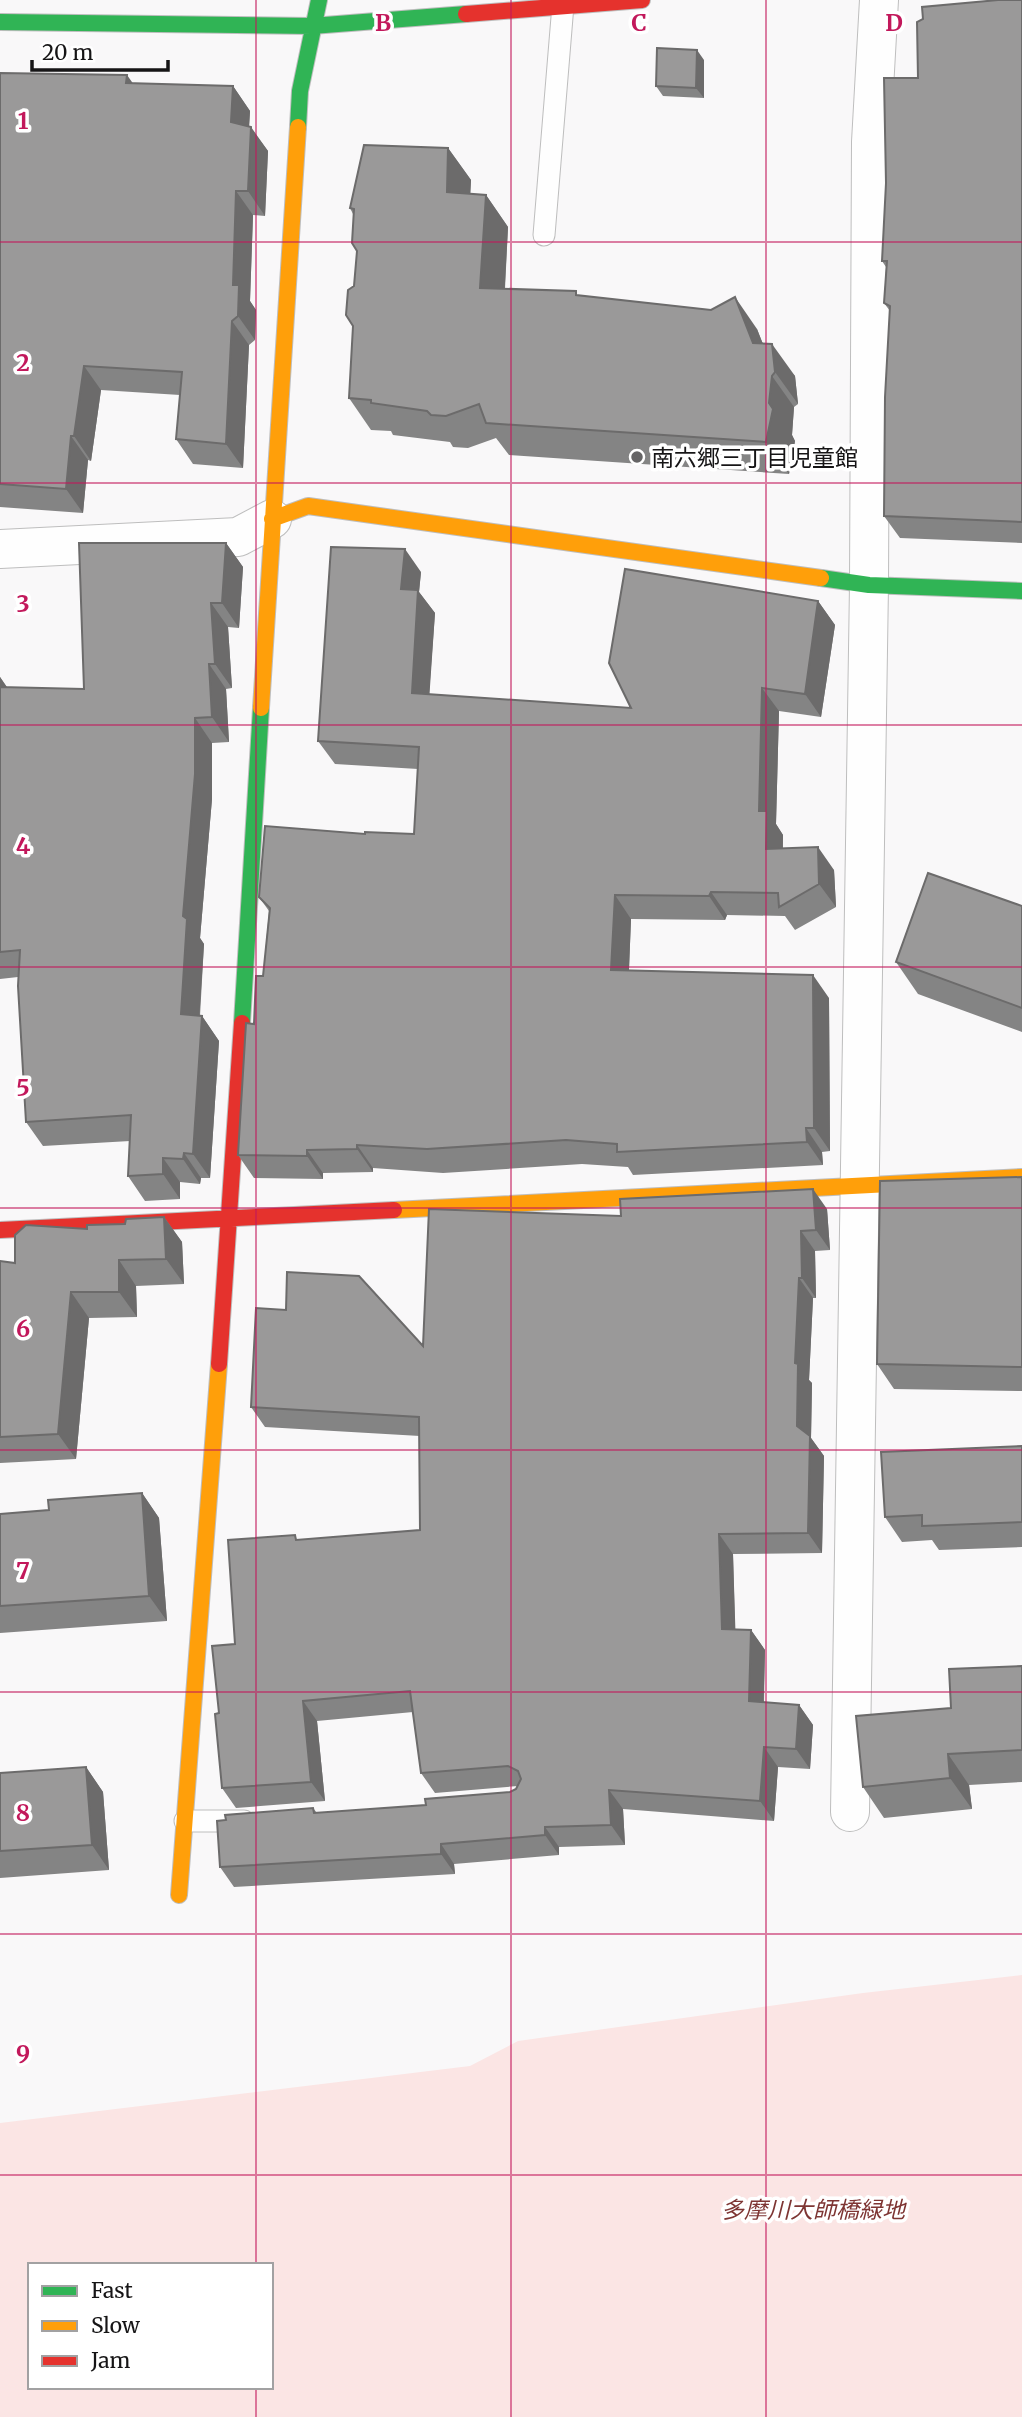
<svg xmlns="http://www.w3.org/2000/svg" width="1022" height="2417" viewBox="0 0 1022 2417" font-family="Merriweather,'Noto Sans JP',serif">
<rect width="100%" height="100%" fill="#f9f8f9"/>
<path fill="#fbe5e4" fill-rule="evenodd" d="M 1022,1975 L 1022,2417 L 0,2417 L 0,2123 L 470,2066 L 518,2041 L 863,1993 ZM 30,2265 L 271,2265 L 271,2387 L 30,2387 Z"/>
<g fill="none" stroke-linecap="round" stroke-linejoin="round">
<defs>
<path id="lane" d="M 544,235 L 563,5
M 185,1821 L 244,1821"/>
<path id="street" d="M 0,549 L 238,537 L 272,519
M 850,1812 L 869,585 L 871,142 L 879,0"/>
<path id="fast" d="M 0,22 L 312,26 L 466,14
M 298,127 L 300,91 L 319,0
M 821,578 L 869,585 L 1022,591
M 242,1023 L 261,708"/>
<path id="slow" d="M 272,519 L 308,506 L 821,578
M 261,708 L 298,127
M 394,1210 L 1022,1177
M 179,1895 L 219,1364"/>
<path id="jam" d="M 466,14 L 642,0
M 0,1230 L 394,1210
M 219,1364 L 242,1023"/>
</defs>
<use href="#lane" stroke="#bebebe" stroke-width="23"/>
<use href="#street" stroke="#bebebe" stroke-width="40"/>
<use href="#fast" stroke="#bebebe" stroke-width="18"/>
<use href="#slow" stroke="#bebebe" stroke-width="18"/>
<use href="#jam" stroke="#bebebe" stroke-width="18"/>
<use href="#lane" stroke="#fefefe" stroke-width="21"/>
<use href="#street" stroke="#fefefe" stroke-width="38"/>
<use href="#fast" stroke="#30b455" stroke-width="16"/>
<use href="#slow" stroke="#ff9f0a" stroke-width="16"/>
<use href="#jam" stroke="#e5322d" stroke-width="16"/>
</g>
<path fill="#848484" d="M 1022,0 L 1022,543 L 900,538 L 884,516 L 890,311 L 884,303 L 886,267 L 882,261 L 918,78 L 923,19 Z
M 704,60 L 704,98 L 663,96 L 656,86 Z
M 0,73 L 133,83 L 233,86 L 250,111 L 249,126 L 268,151 L 265,216 L 253,215 L 250,301 L 256,310 L 255,340 L 249,345 L 243,468 L 193,464 L 176,439 L 180,395 L 101,390 L 91,461 L 88,460 L 83,513 L 0,507 Z
M 448,148 L 471,180 L 470,194 L 486,195 L 508,227 L 505,289 L 579,296 L 757,329 L 763,344 L 795,376 L 798,404 L 794,407 L 792,435 L 795,441 L 789,474 L 509,455 L 496,438 L 468,448 L 453,447 L 450,442 L 393,435 L 391,431 L 371,430 L 349,398 L 357,251 L 353,214 L 350,208 Z
M 226,543 L 243,567 L 239,628 L 228,627 L 232,688 L 226,689 L 229,742 L 212,743 L 212,799 L 200,938 L 204,944 L 200,1016 L 202,1016 L 219,1041 L 210,1178 L 201,1178 L 200,1184 L 180,1182 L 180,1199 L 145,1201 L 128,1176 L 130,1141 L 43,1146 L 26,1122 L 18,977 L 0,979 L 0,677 L 7,687 L 84,689 Z
M 421,572 L 419,592 L 435,613 L 429,694 L 631,708 L 818,601 L 835,625 L 821,717 L 779,711 L 776,824 L 783,835 L 783,848 L 834,870 L 836,907 L 795,930 L 785,916 L 727,915 L 725,920 L 631,919 L 629,970 L 829,998 L 830,1151 L 822,1152 L 823,1165 L 633,1175 L 628,1167 L 582,1164 L 443,1173 L 373,1168 L 373,1172 L 323,1173 L 323,1179 L 254,1178 L 238,1155 L 254,1024 L 263,976 L 269,911 L 259,897 L 365,834 L 414,834 L 418,769 L 335,764 L 318,741 Z
M 1022,906 L 1022,1032 L 918,994 L 896,962 Z
M 1022,1177 L 1022,1391 L 894,1389 L 877,1364 Z
M 827,1209 L 830,1250 L 815,1251 L 816,1298 L 813,1298 L 809,1380 L 812,1383 L 811,1438 L 824,1456 L 822,1553 L 733,1554 L 735,1629 L 751,1630 L 765,1650 L 764,1702 L 799,1705 L 813,1725 L 810,1769 L 778,1767 L 774,1821 L 623,1809 L 625,1845 L 559,1847 L 559,1855 L 454,1864 L 455,1874 L 234,1887 L 220,1867 L 226,1820 L 313,1808 L 317,1813 L 426,1805 L 510,1792 L 516,1789 L 518,1786 L 435,1793 L 421,1773 L 413,1712 L 317,1721 L 325,1801 L 236,1808 L 222,1788 L 219,1713 L 235,1644 L 299,1540 L 420,1530 L 420,1436 L 265,1427 L 251,1407 L 423,1346 L 621,1216 Z
M 164,1217 L 182,1242 L 184,1284 L 136,1286 L 137,1317 L 89,1318 L 76,1459 L 0,1463 L 0,1261 L 15,1263 L 87,1229 Z
M 1022,1446 L 1022,1547 L 939,1550 L 932,1540 L 902,1542 L 885,1517 Z
M 142,1493 L 159,1518 L 167,1621 L 0,1633 L 0,1514 L 49,1510 Z
M 1022,1666 L 1022,1782 L 969,1785 L 972,1809 L 884,1818 L 863,1787 L 951,1708 Z
M 86,1767 L 103,1792 L 109,1870 L 0,1878 L 0,1773 Z"/>
<path fill="#6c6b6b" d="M 697,50 L 704,60 L 704,98 L 696,88 Z
M 127,75 L 144,99 L 126,83 Z
M 233,86 L 250,111 L 248,146 L 231,122 Z
M 251,127 L 268,151 L 265,216 L 248,191 Z
M 448,148 L 471,180 L 469,224 L 447,192 Z
M 236,191 L 253,215 L 250,301 L 256,310 L 255,340 L 238,316 L 233,285 Z
M 486,195 L 508,227 L 503,320 L 480,288 Z
M 735,297 L 757,329 L 775,375 L 753,343 Z
M 232,321 L 249,345 L 243,468 L 226,444 Z
M 772,344 L 795,376 L 798,404 L 775,372 Z
M 84,366 L 101,390 L 91,461 L 74,436 Z
M 772,376 L 794,407 L 792,435 L 795,441 L 789,474 L 766,442 Z
M 71,436 L 88,460 L 83,513 L 66,489 Z
M 226,543 L 243,567 L 239,628 L 222,603 Z
M 405,549 L 421,572 L 419,592 L 435,613 L 428,716 L 412,693 L 401,589 Z
M 818,601 L 835,625 L 821,717 L 805,694 Z
M 211,603 L 228,627 L 232,688 L 215,664 Z
M 209,664 L 226,689 L 229,742 L 212,717 Z
M 0,677 L 16,701 L 0,687 Z
M 762,688 L 779,711 L 776,824 L 783,835 L 782,872 L 766,849 L 759,811 Z
M 195,718 L 212,743 L 212,799 L 200,938 L 204,944 L 198,1038 L 181,1014 L 183,916 Z
M 818,847 L 834,870 L 836,907 L 819,884 Z
M 711,892 L 727,915 L 725,920 L 709,896 Z
M 615,895 L 631,919 L 628,993 L 611,970 Z
M 813,975 L 829,998 L 830,1151 L 814,1128 Z
M 202,1016 L 219,1041 L 210,1178 L 193,1154 Z
M 806,1128 L 822,1152 L 823,1165 L 807,1142 Z
M 357,1145 L 373,1168 L 373,1172 L 357,1149 Z
M 307,1150 L 323,1173 L 323,1179 L 307,1156 Z
M 184,1153 L 201,1178 L 200,1184 L 183,1159 Z
M 163,1158 L 180,1182 L 180,1199 L 163,1174 Z
M 813,1189 L 827,1209 L 830,1250 L 816,1230 Z
M 164,1217 L 182,1242 L 184,1284 L 166,1259 Z
M 801,1231 L 815,1251 L 816,1298 L 802,1278 Z
M 119,1260 L 136,1286 L 137,1317 L 119,1292 Z
M 799,1278 L 813,1298 L 809,1380 L 812,1383 L 811,1438 L 824,1456 L 822,1553 L 808,1533 L 797,1426 L 795,1363 Z
M 71,1292 L 89,1318 L 76,1459 L 58,1434 Z
M 142,1493 L 159,1518 L 167,1621 L 149,1596 Z
M 719,1534 L 733,1554 L 736,1649 L 722,1629 Z
M 751,1630 L 765,1650 L 763,1721 L 749,1701 Z
M 303,1701 L 317,1721 L 325,1801 L 311,1782 Z
M 799,1705 L 813,1725 L 810,1769 L 796,1749 Z
M 764,1747 L 778,1767 L 774,1821 L 760,1801 Z
M 948,1754 L 969,1785 L 972,1809 L 950,1778 Z
M 86,1767 L 103,1792 L 109,1870 L 92,1845 Z
M 609,1790 L 623,1809 L 625,1845 L 611,1825 Z
M 545,1827 L 559,1847 L 559,1855 L 545,1835 Z
M 441,1844 L 454,1864 L 455,1874 L 441,1854 Z"/>
<path fill="#9a9999" stroke="#6c6b6b" stroke-width="2" d="M 998,0 L 1022,0 L 1022,522 L 884,516 L 885,397 L 890,306 L 884,303 L 887,261 L 882,261 L 886,183 L 884,78 L 918,78 L 917,22 L 923,19 L 922,7 Z
M 657,48 L 697,50 L 696,88 L 656,86 Z
M 0,73 L 127,75 L 126,83 L 233,86 L 231,122 L 251,127 L 248,191 L 236,191 L 233,285 L 239,285 L 238,316 L 232,321 L 226,444 L 176,439 L 182,372 L 84,366 L 74,436 L 71,436 L 66,489 L 0,484 Z
M 364,145 L 448,148 L 447,192 L 486,195 L 480,288 L 576,291 L 576,295 L 711,310 L 735,297 L 753,343 L 772,344 L 775,372 L 772,376 L 769,403 L 773,409 L 766,442 L 486,423 L 479,404 L 446,416 L 431,415 L 427,411 L 371,403 L 371,400 L 349,398 L 353,326 L 346,315 L 348,290 L 354,286 L 357,251 L 352,243 L 354,209 L 350,208 Z
M 79,543 L 226,543 L 222,603 L 211,603 L 215,664 L 209,664 L 212,717 L 195,718 L 195,774 L 183,916 L 187,919 L 181,1014 L 202,1016 L 193,1154 L 184,1153 L 183,1159 L 163,1158 L 163,1174 L 128,1176 L 131,1115 L 26,1122 L 18,986 L 20,950 L 0,952 L 0,686 L 0,687 L 84,689 Z
M 331,547 L 405,549 L 401,589 L 418,590 L 412,693 L 631,708 L 609,663 L 625,569 L 818,601 L 805,694 L 762,688 L 759,811 L 767,811 L 766,849 L 818,847 L 819,884 L 779,907 L 778,893 L 711,892 L 709,896 L 615,895 L 611,970 L 813,975 L 814,1128 L 806,1128 L 807,1142 L 617,1152 L 617,1144 L 566,1140 L 427,1149 L 357,1145 L 357,1149 L 307,1150 L 307,1156 L 238,1155 L 246,1023 L 254,1024 L 256,976 L 263,976 L 270,908 L 259,897 L 265,826 L 365,834 L 365,832 L 414,834 L 419,747 L 318,741 Z
M 928,873 L 1022,906 L 1022,1008 L 896,962 Z
M 1022,1177 L 1022,1367 L 877,1364 L 880,1181 Z
M 813,1189 L 816,1230 L 801,1231 L 802,1278 L 799,1278 L 795,1363 L 798,1364 L 797,1426 L 810,1436 L 808,1533 L 719,1534 L 722,1629 L 751,1630 L 749,1701 L 799,1705 L 796,1749 L 764,1747 L 760,1801 L 609,1790 L 611,1825 L 545,1827 L 545,1835 L 441,1844 L 441,1854 L 220,1867 L 217,1821 L 226,1820 L 225,1815 L 313,1808 L 314,1813 L 426,1805 L 425,1799 L 510,1792 L 516,1789 L 521,1779 L 518,1771 L 508,1766 L 421,1773 L 410,1691 L 303,1701 L 311,1782 L 222,1788 L 215,1714 L 219,1713 L 212,1646 L 235,1644 L 228,1540 L 295,1535 L 296,1540 L 420,1530 L 419,1417 L 251,1407 L 256,1308 L 286,1310 L 287,1272 L 359,1276 L 423,1346 L 429,1209 L 621,1216 L 620,1199 Z
M 164,1217 L 166,1259 L 119,1260 L 119,1292 L 71,1292 L 58,1434 L 0,1437 L 0,1261 L 15,1263 L 15,1235 L 26,1225 L 87,1229 L 87,1225 L 125,1224 L 126,1219 Z
M 1022,1446 L 1022,1522 L 922,1526 L 922,1515 L 885,1517 L 881,1452 Z
M 142,1493 L 149,1596 L 0,1606 L 0,1514 L 49,1510 L 48,1500 Z
M 1022,1666 L 1022,1750 L 948,1754 L 950,1778 L 863,1787 L 856,1716 L 951,1708 L 949,1669 Z
M 86,1767 L 92,1845 L 0,1851 L 0,1773 Z"/>
<path fill="none" stroke="#c2185b" stroke-width="2" stroke-opacity="0.55" d="M 256,0 L 256,2265M 511,0 L 511,2417M 766,0 L 766,2417M 0,242 L 1022,242M 0,483 L 1022,483M 0,725 L 1022,725M 0,967 L 1022,967M 0,1208 L 1022,1208M 0,1450 L 1022,1450M 0,1692 L 1022,1692M 0,1934 L 1022,1934M 0,2175 L 1022,2175M 256,2387 L 256,2417"/>
<circle fill="#656465" stroke="#fff" stroke-width="2.5" cx="637" cy="457" r="7"/>
<g text-anchor="middle" dominant-baseline="central" stroke-width="7" stroke-linejoin="round" paint-order="stroke">
<g font-size="23" fill="#161516" stroke="#fff" text-anchor="start">
<text x="651" y="457">南六郷三丁目児童館</text>
</g>
<g font-size="23" font-style="italic" fill="#7e3533" stroke="#fff">
<text x="813" y="2209">多摩川大師橋緑地</text>
</g>
</g>
<g font-size="23" text-anchor="middle" font-weight="bold" fill="#c2185b" stroke="#fff" stroke-width="7" stroke-linejoin="round" paint-order="stroke">
<text x="383" y="31">B</text>
<text x="639" y="31">C</text>
<text x="894" y="31">D</text>
<text x="23" y="129">1</text>
<text x="23" y="371">2</text>
<text x="23" y="612">3</text>
<text x="23" y="854">4</text>
<text x="23" y="1096">5</text>
<text x="23" y="1337">6</text>
<text x="23" y="1579">7</text>
<text x="23" y="1821">8</text>
<text x="23" y="2062">9</text>
</g>
<rect x="28" y="2263" width="245" height="126" fill="#ffffff" stroke="#a2a1a2" stroke-width="2"/>
<rect x="42" y="2286" width="35" height="10" fill="#30b455" stroke="#a2a1a2" stroke-width="2"/>
<text x="91" y="2298" font-size="21" fill="#161516">Fast</text>
<rect x="42" y="2321" width="35" height="10" fill="#ff9f0a" stroke="#a2a1a2" stroke-width="2"/>
<text x="91" y="2333" font-size="21" fill="#161516">Slow</text>
<rect x="42" y="2356" width="35" height="10" fill="#e5322d" stroke="#a2a1a2" stroke-width="2"/>
<text x="91" y="2368" font-size="21" fill="#161516">Jam</text>
<path d="M32 60v10h136v-10" fill="none" stroke="#161516" stroke-width="3.5"/>
<text x="42" y="60" font-size="21" fill="#161516" stroke="#ffffff" stroke-width="5" paint-order="stroke">20 m</text>
</svg>
